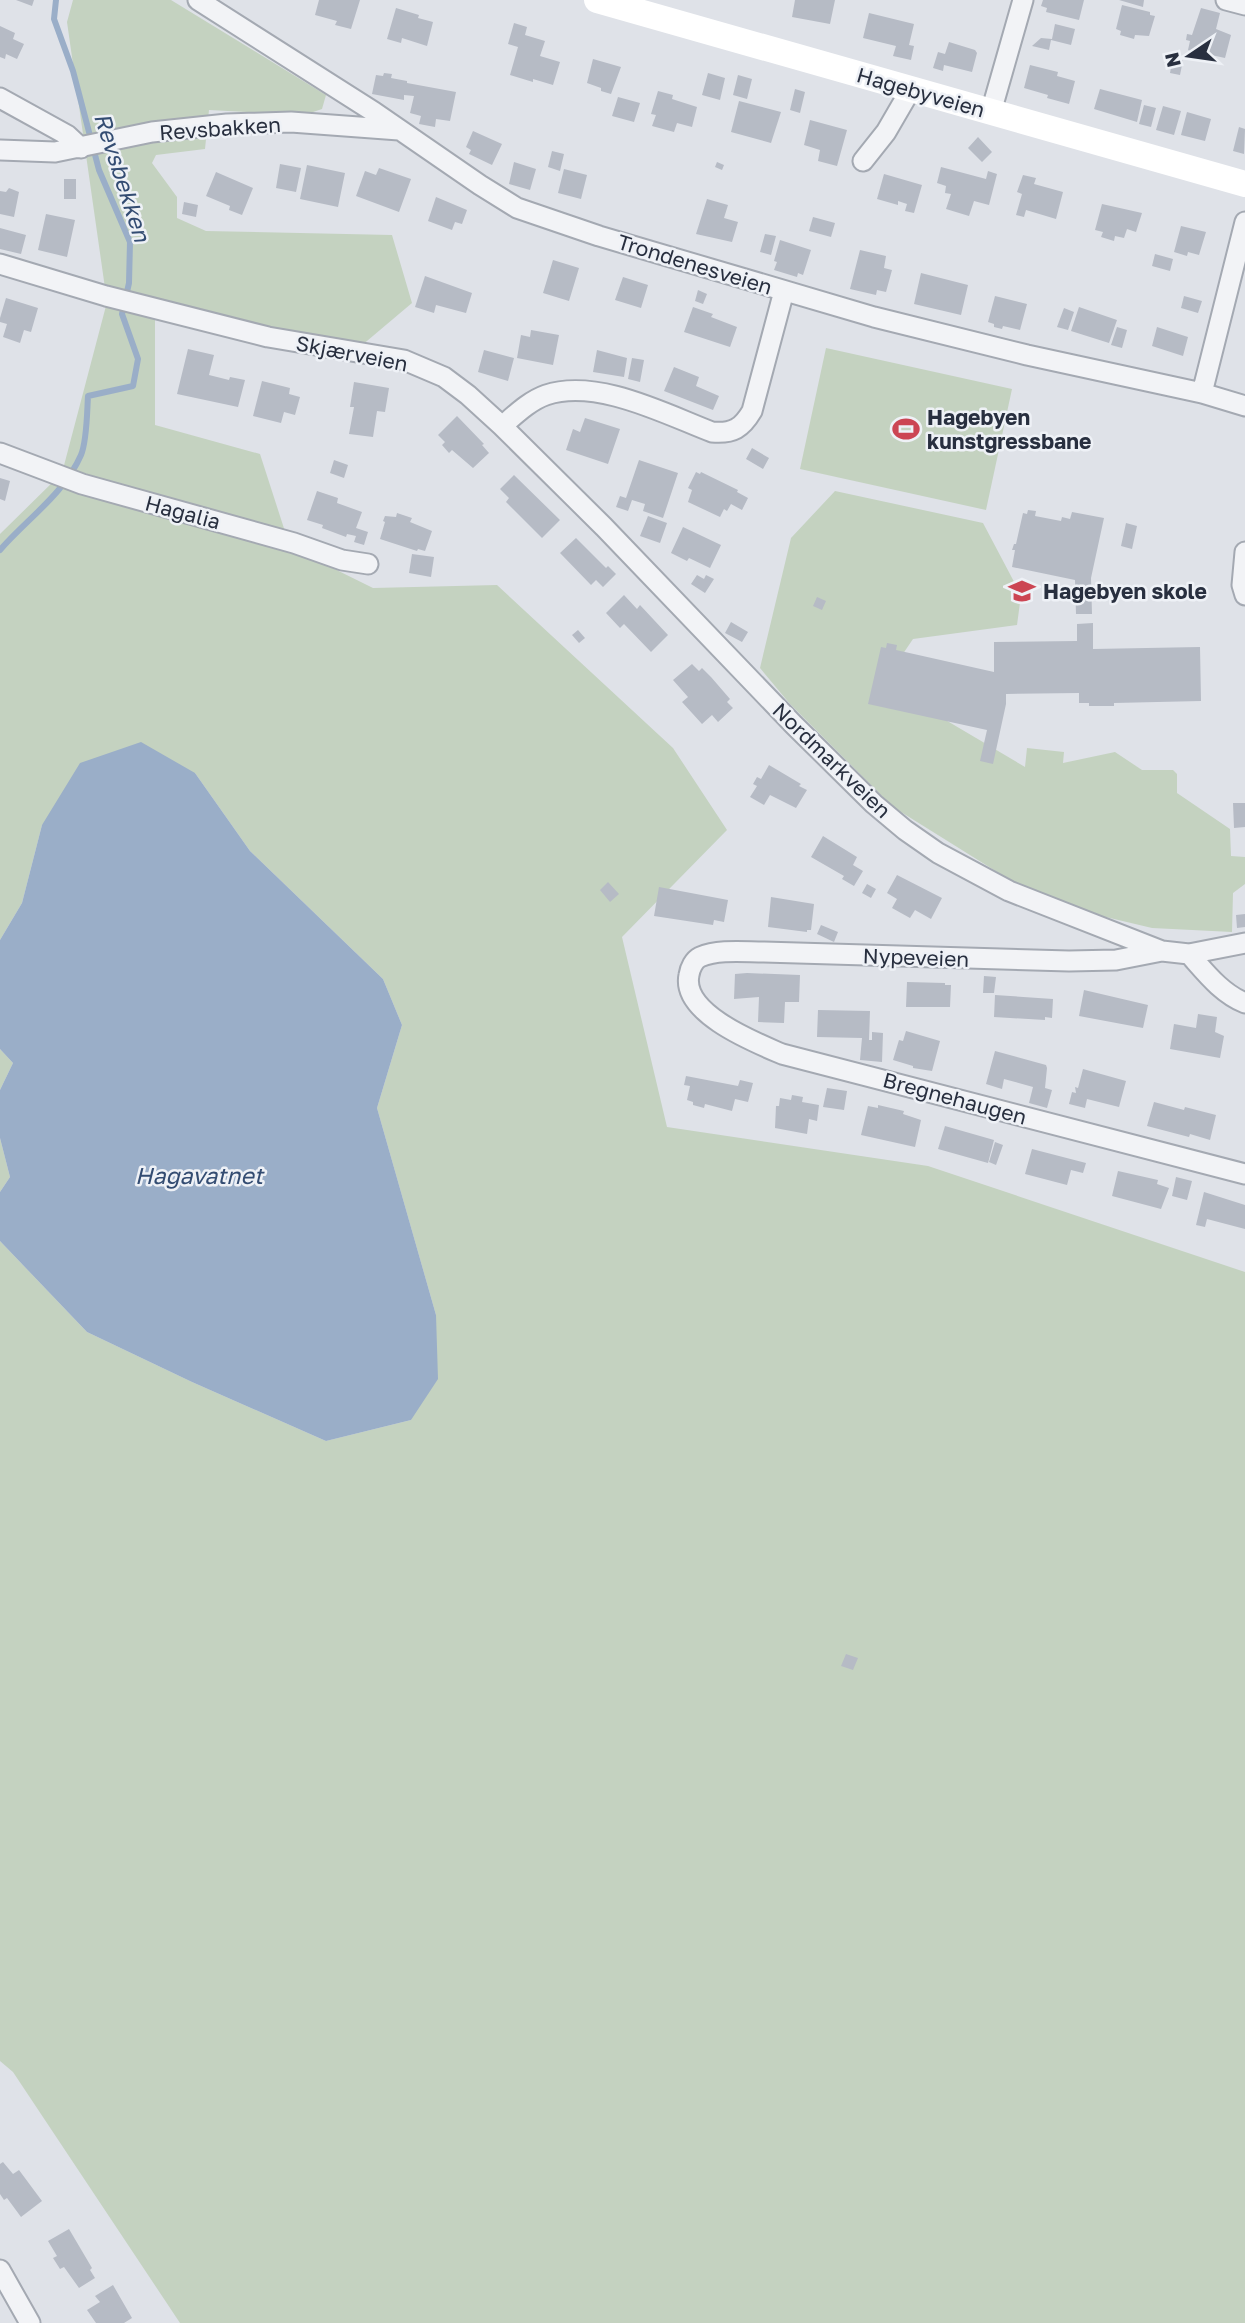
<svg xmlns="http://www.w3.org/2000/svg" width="1245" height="2323" viewBox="0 0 1245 2323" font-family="'Golos Text',sans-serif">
<rect width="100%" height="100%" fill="#dfe2e8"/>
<path fill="#c4d2c0" d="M 73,0 L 171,0 L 326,95 L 322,109 L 304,115 L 209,110 L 205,149 L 156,155 L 152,163 L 177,197 L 177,218 L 206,231 L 392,235 L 412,303 L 348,357 L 155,316 L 155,425 L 260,454 L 290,547 L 373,588 L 497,585 L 673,748 L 727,830 L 622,937 L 667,1127 L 928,1166 L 1245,1272 L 1245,2323 L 180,2323 L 13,2072 L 0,2061 L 0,1241 L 87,1332 L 192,1382 L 326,1441 L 411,1420 L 436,1315 L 377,1108 L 402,1025 L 383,979 L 250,851 L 195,773 L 42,825 L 22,903 L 0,940 L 0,534 L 62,473 L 107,302 L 67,22 Z
M 826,348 L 1012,389 L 986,510 L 800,469 Z
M 835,491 L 983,523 L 1021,595 L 1017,625 L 913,639 L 890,673 L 910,699 L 1025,767 L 1027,748 L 1064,752 L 1063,763 L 1115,752 L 1142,770 L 1173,770 L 1177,774 L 1177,793 L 1230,829 L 1231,856 L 1245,857 L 1245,884 L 1233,893 L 1232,932 L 1152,928 L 1047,903 L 893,807 L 790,704 L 760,668 L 791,538 Z
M 0,1049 L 13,1063 L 0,1090 Z
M 0,1138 L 10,1177 L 0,1192 Z"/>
<path fill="#9aaec8" d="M 141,742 L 195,773 L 250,851 L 383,979 L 402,1025 L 377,1108 L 436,1315 L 438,1379 L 411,1420 L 326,1441 L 192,1382 L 87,1332 L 0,1241 L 0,1192 L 10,1177 L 0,1138 L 0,1090 L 13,1063 L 0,1049 L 0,940 L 22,903 L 42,825 L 80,763 Z"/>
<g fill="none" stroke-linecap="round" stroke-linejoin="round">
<path stroke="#9aaec8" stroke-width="6" d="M 0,550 C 27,519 64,494 81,455 C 87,441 87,412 88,396 L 133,386 L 138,359 L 122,314 L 129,283 L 130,242 L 99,170 L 73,71 L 54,19 L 56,0"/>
</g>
<path fill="#b6bbc5" d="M 16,0 L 34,0 L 32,6 Z
M 319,0 L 360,0 L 351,29 L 335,25 L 337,21 L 315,15 Z
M 795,0 L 835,0 L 830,24 L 792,17 Z
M 1043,0 L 1084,0 L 1079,20 L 1046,12 L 1047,8 L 1041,6 Z
M 1119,0 L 1144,0 L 1143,7 Z
M 1122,5 L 1150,12 L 1150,15 L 1155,16 L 1149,36 L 1135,35 L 1134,39 L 1120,35 L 1121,31 L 1116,29 Z
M 396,8 L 419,15 L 418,18 L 433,22 L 427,46 L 402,38 L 401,43 L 387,39 Z
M 1201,8 L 1220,13 L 1216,29 L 1231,35 L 1225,58 L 1202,53 L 1201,56 L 1188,50 L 1190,41 L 1186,40 L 1187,34 L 1192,35 Z
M 869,13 L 914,24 L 909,45 L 914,46 L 911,60 L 893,56 L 896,46 L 863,38 Z
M 514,23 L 527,27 L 525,35 L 545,41 L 540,56 L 560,62 L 553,85 L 533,79 L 533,82 L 510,75 L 518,47 L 508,44 Z
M 1055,24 L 1075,29 L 1071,45 L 1051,40 L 1049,50 L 1032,46 L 1041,38 L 1052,39 Z
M 0,26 L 15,33 L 13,39 L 24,44 L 17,59 L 6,54 L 5,59 L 0,57 Z
M 949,42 L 975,50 L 977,53 L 972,72 L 944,65 L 943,71 L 933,68 L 938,52 L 945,54 Z
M 1173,57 L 1183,60 L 1180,75 L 1170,73 Z
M 593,59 L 621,67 L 611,94 L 601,91 L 601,88 L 587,83 Z
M 1030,65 L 1058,72 L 1057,76 L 1075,81 L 1069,104 L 1047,98 L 1048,95 L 1024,88 Z
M 384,73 L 392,74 L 391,78 L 407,81 L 407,83 L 456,92 L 450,121 L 436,119 L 435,127 L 419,124 L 421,116 L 410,113 L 414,96 L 404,95 L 404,100 L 372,94 L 376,75 L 383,76 Z
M 708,73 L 725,78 L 720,100 L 702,95 Z
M 738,75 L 752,79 L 747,99 L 733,95 Z
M 795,89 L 805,92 L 800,113 L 790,110 Z
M 1100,89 L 1142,100 L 1137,122 L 1094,109 Z
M 658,91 L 673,95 L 672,99 L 697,107 L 692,127 L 677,123 L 674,132 L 652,126 L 656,115 L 651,114 Z
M 618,97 L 640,103 L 634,122 L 612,116 Z
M 739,101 L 781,112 L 771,143 L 731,132 Z
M 1144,105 L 1156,108 L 1151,127 L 1139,124 Z
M 1163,106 L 1181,111 L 1174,135 L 1156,130 Z
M 1187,112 L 1211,119 L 1205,141 L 1181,135 Z
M 810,120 L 847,130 L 837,166 L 818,161 L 820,150 L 804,145 Z
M 1239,127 L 1245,129 L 1244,154 L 1233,151 Z
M 473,131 L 502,144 L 492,165 L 469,154 L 471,150 L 466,147 Z
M 978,137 L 992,152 L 982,162 L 968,148 Z
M 552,151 L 564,154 L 560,171 L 548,167 Z
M 514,162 L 536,169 L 530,190 L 509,184 Z
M 717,162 L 724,165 L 722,170 L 715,167 Z
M 280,164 L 301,168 L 296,192 L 276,188 Z
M 307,165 L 345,173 L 338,207 L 300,199 Z
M 941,167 L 986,179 L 988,171 L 997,174 L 989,205 L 974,201 L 969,216 L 946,209 L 951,194 L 945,193 L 946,186 L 937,183 Z
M 379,168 L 411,179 L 399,212 L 356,196 L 365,171 L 376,175 Z
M 564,169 L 587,175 L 581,199 L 558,193 Z
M 216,172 L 253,188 L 242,215 L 229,210 L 230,206 L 206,196 Z
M 884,174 L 922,185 L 914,213 L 905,211 L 907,204 L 898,201 L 898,205 L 877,199 Z
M 1023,175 L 1036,178 L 1034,184 L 1063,192 L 1056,219 L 1026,210 L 1024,217 L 1016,215 L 1022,194 L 1017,192 Z
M 64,179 L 76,179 L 76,199 L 64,199 Z
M 9,188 L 19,192 L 14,217 L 0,214 L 0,191 L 6,192 Z
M 436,197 L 467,210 L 462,224 L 455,222 L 452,230 L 428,221 Z
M 707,199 L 728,205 L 724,218 L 738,222 L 732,242 L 696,234 Z
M 184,202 L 198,205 L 196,217 L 182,214 Z
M 1102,204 L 1142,213 L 1136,232 L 1127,229 L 1124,238 L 1115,236 L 1114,241 L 1101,237 L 1103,232 L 1095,230 Z
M 46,214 L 75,220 L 67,257 L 38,250 Z
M 813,217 L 835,223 L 831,237 L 809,231 Z
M 1181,226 L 1206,232 L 1199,255 L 1188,252 L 1187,256 L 1174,252 Z
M 0,228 L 26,235 L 21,254 L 0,249 Z
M 765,234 L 776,236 L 771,255 L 760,252 Z
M 780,240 L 811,250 L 803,275 L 798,273 L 797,277 L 774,270 L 777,262 L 774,261 Z
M 860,250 L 886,256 L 884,268 L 892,270 L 886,292 L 877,290 L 876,295 L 850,289 Z
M 1155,254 L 1173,259 L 1170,271 L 1152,266 Z
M 553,260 L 579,268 L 569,301 L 543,293 Z
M 921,273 L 968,285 L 961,315 L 914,304 Z
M 425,276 L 472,293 L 466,313 L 436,305 L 434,313 L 415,307 Z
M 623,277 L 648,285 L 641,308 L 615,300 Z
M 698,290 L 707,294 L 703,304 L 695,301 Z
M 995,296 L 1027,304 L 1020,330 L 1003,326 L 1002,329 L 994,327 L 994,324 L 988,322 Z
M 1184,296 L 1202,301 L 1198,313 L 1181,308 Z
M 6,298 L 38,308 L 31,332 L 24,330 L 20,343 L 3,337 L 7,324 L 0,322 L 0,318 Z
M 693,307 L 713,314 L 711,317 L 737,327 L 730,347 L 684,332 Z
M 1079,307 L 1117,320 L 1109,343 L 1071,331 Z
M 1064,308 L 1074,312 L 1068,330 L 1057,327 Z
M 1117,327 L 1127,330 L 1122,348 L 1111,345 Z
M 1157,327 L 1188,337 L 1183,356 L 1152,346 Z
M 531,330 L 559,335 L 553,365 L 517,358 L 521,335 L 530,337 Z
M 188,349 L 214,355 L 209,375 L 229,380 L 230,377 L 245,380 L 238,407 L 177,394 Z
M 484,350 L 514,358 L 508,381 L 478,372 Z
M 597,350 L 627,358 L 624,377 L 593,372 Z
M 632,358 L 644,360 L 640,382 L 628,379 Z
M 674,367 L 699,377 L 696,386 L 719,396 L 713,410 L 664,391 Z
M 262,381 L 290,388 L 289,394 L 300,397 L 295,415 L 284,412 L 281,423 L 253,416 Z
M 354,382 L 389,388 L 385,412 L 377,411 L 373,437 L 349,434 L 354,407 L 350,407 Z
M 457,416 L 484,444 L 482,445 L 489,453 L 473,468 L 452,450 L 449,453 L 442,445 L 445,442 L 438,435 Z
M 585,418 L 620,429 L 608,464 L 566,450 L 573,429 L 580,432 Z
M 752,448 L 769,458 L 763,469 L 746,459 Z
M 334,460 L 348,465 L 344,478 L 330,473 Z
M 639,460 L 678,473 L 663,518 L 643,511 L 645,504 L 632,500 L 628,511 L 616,507 L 620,496 L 626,498 Z
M 696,472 L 700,474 L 701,472 L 738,490 L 737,492 L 748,498 L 742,510 L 731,504 L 727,511 L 724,509 L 720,517 L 688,502 L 692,490 L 688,488 Z
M 514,475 L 560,520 L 542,538 L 506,502 L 509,498 L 500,489 Z
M 0,478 L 10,481 L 5,501 L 0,499 Z
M 317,491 L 338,498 L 337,503 L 362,512 L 356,528 L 368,532 L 364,545 L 354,542 L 356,536 L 347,534 L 346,537 L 322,528 L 323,525 L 307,520 Z
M 1028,510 L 1036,511 L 1035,516 L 1061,521 L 1062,517 L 1070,519 L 1072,512 L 1104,518 L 1091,578 L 1092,614 L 1076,614 L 1075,580 L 1012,567 L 1015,550 L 1012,550 L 1014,544 L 1016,544 L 1023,513 L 1027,514 Z
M 397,513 L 412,518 L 410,522 L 432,531 L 425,551 L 418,549 L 417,551 L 380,539 L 385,522 L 383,521 L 385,516 L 396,517 Z
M 648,516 L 667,523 L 660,543 L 640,536 Z
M 1126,523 L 1137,526 L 1132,549 L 1121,546 Z
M 683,527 L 721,545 L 710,568 L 689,558 L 687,561 L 671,553 Z
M 576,538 L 606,568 L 608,566 L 616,574 L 603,587 L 596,580 L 591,585 L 560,553 Z
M 412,554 L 434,557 L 431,577 L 409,573 Z
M 697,575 L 704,579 L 706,575 L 714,579 L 705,593 L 691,584 Z
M 624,595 L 637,609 L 640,605 L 668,635 L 651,652 L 624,624 L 620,628 L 606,613 Z
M 817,597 L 826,601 L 822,610 L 813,606 Z
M 731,622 L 748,632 L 742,642 L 725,633 Z
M 1093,623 L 1093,649 L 1200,647 L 1201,701 L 1114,703 L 1114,706 L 1089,706 L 1089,703 L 1079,703 L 1079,693 L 1006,694 L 1006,704 L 993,764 L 980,761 L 987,730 L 868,704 L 881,647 L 886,648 L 887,643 L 897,645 L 896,650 L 994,672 L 994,642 L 1077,641 L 1077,624 Z
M 578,630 L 585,638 L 579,643 L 572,635 Z
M 692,664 L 699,671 L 702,668 L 711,677 L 730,699 L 727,702 L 733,708 L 718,722 L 712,715 L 702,724 L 682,702 L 688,697 L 673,680 Z
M 769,765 L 801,784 L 799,786 L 807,790 L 796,808 L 770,795 L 764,805 L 750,797 L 757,786 L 753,784 L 757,777 L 761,779 Z
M 1233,803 L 1245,803 L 1245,827 L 1234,828 Z
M 823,836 L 857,857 L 853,865 L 863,871 L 854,886 L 842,879 L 844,876 L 811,857 Z
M 897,875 L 942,898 L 931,919 L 915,910 L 910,918 L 892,908 L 897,899 L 887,893 Z
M 608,882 L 619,894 L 610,902 L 600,890 Z
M 867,884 L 876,889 L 871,898 L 862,893 Z
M 659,887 L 728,900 L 724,922 L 714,920 L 713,925 L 654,916 Z
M 771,897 L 814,904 L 811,930 L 807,930 L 807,932 L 768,927 Z
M 1245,914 L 1245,927 L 1237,928 L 1236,915 Z
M 821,925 L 838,932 L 834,942 L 817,934 Z
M 747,973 L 800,975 L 799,1002 L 785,1002 L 784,1023 L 758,1022 L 759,997 L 734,999 L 735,974 Z
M 984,976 L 996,977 L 994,993 L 983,993 Z
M 907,982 L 945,983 L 945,985 L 951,985 L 950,1007 L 906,1007 Z
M 1084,990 L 1148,1005 L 1143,1028 L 1079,1016 Z
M 995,995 L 1053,999 L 1052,1018 L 1045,1017 L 1045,1020 L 994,1017 Z
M 818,1010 L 870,1011 L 869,1040 L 872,1040 L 872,1032 L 883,1033 L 882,1062 L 860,1060 L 862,1038 L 817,1037 Z
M 1198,1014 L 1217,1017 L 1215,1032 L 1224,1036 L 1220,1058 L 1170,1049 L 1174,1024 L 1196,1028 Z
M 906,1031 L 940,1041 L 932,1071 L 913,1068 L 913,1066 L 893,1060 L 899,1040 L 903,1041 Z
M 995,1051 L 1046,1065 L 1047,1068 L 1045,1088 L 1052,1090 L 1047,1108 L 1029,1103 L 1033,1087 L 1004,1079 L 1002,1089 L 986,1084 Z
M 1083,1069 L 1126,1081 L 1119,1107 L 1087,1099 L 1085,1108 L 1069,1104 L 1072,1092 L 1076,1093 L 1075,1087 L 1078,1088 Z
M 686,1076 L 738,1086 L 740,1080 L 753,1083 L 748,1102 L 735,1099 L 732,1111 L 705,1104 L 704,1108 L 693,1105 L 693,1102 L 687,1100 L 690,1086 L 684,1085 Z
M 827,1088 L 847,1091 L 844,1110 L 823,1107 Z
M 792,1095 L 803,1097 L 802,1102 L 819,1105 L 817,1121 L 809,1119 L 807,1134 L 775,1128 L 776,1106 L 779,1106 L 780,1098 L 791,1100 Z
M 1154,1102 L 1184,1110 L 1185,1107 L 1216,1115 L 1210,1140 L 1190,1134 L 1189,1137 L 1147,1126 Z
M 878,1105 L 904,1111 L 903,1114 L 921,1120 L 915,1147 L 861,1135 L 868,1106 L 878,1108 Z
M 945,1126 L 994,1140 L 988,1163 L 938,1149 Z
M 995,1142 L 1003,1145 L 996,1165 L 989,1162 Z
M 1032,1149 L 1086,1163 L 1083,1173 L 1071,1170 L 1067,1185 L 1025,1174 Z
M 1118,1171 L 1158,1180 L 1157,1184 L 1169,1188 L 1161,1209 L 1112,1196 Z
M 1176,1177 L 1192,1181 L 1187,1200 L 1172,1196 Z
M 1204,1192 L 1245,1205 L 1245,1229 L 1207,1219 L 1205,1227 L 1196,1225 Z
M 846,1654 L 858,1658 L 853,1670 L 841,1666 Z
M 3,2162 L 13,2174 L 19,2170 L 42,2201 L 21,2217 L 7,2198 L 4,2200 L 0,2194 L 0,2164 Z
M 69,2229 L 92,2268 L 90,2270 L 95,2278 L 79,2288 L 64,2267 L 60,2269 L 53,2258 L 57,2256 L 48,2241 Z
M 113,2285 L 132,2318 L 124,2323 L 96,2323 L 87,2310 L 100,2302 L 95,2296 Z"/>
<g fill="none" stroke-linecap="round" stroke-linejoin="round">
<defs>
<path id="street" d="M 198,0 L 374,112 L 480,185 L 517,208 L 599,236 L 874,317 L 1027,355 L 1202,393 L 1245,406
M 1226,0 L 1245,5
M 0,98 L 67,135 L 81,148
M 991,112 L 1023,0
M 0,150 L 55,152 L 152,132 L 227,124 L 291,122 L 399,130
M 863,161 L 886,132 L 911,89
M 0,264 L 106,296 L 268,337 L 404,360 L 444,377 L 468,395 L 502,426 C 515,415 529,401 546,395 C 597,378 665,414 712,432 C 733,434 742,428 752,411 L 784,291
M 1202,393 L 1245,222
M 502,426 L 604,527 L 794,725 L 874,804 L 905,830 L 938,853 L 1009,891 L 1162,951 L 1189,954 L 1245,943
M 0,453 L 82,484 L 294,543 L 342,560 L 368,564
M 1245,552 L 1242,585 L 1245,595
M 1162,951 L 1116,960 L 1069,961 L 764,952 C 744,952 719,949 700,957 C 694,960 690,968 689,975 C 681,1013 754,1042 782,1054 L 1245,1174
M 1189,954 C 1206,973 1221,993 1245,1003
M 0,2270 L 30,2323"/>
</defs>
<use href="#street" stroke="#a4a9b2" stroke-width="23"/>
<use href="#street" stroke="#f2f3f6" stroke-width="19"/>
<path stroke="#fff" stroke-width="26" d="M 597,0 L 1245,184"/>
</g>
<defs>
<symbol id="stadium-bare" viewBox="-9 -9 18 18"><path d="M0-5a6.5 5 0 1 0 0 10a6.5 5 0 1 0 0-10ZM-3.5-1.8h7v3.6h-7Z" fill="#cc4553" stroke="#eef1f6" stroke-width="2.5" paint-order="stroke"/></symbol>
<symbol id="school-bare" viewBox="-9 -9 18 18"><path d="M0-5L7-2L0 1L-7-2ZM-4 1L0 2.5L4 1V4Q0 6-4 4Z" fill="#cc4553" stroke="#eef1f6" stroke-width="2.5" paint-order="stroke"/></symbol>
</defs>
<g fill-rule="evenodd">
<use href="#stadium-bare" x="887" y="410" width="38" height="38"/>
<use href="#school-bare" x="1003" y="572" width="38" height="38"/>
</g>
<g text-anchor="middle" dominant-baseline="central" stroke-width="5" stroke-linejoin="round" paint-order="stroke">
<g font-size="21" fill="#282f3f" stroke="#eef1f6">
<text transform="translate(921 92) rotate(16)">Hagebyveien</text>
<text transform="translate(220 128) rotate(-4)">Revsbakken</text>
<text transform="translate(695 264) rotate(17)">Trondenesveien</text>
<text transform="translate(352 353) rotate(11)">Skjærveien</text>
<text transform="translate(183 512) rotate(15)">Hagalia</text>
<text transform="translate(832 760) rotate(44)">Nordmarkveien</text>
<text transform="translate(916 957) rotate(2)">Nypeveien</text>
<text transform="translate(955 1098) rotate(15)">Bregnehaugen</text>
</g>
<g font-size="21" font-weight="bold" fill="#282f3f" stroke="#eef1f6" text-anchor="start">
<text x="927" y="417">Hagebyen<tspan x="927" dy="24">kunstgressbane</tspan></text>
<text x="1043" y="591">Hagebyen skole</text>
</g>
<g font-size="23" font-style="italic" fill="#334c72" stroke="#eef1f6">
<text transform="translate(123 177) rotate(72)">Revsbekken</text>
<text x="199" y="1175">Hagavatnet</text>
</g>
</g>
<g transform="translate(1189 56) rotate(257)" stroke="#eef1f6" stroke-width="5" paint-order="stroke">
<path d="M0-5L12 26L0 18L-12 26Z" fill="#282f3f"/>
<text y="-10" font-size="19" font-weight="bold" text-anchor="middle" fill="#282f3f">N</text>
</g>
</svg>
